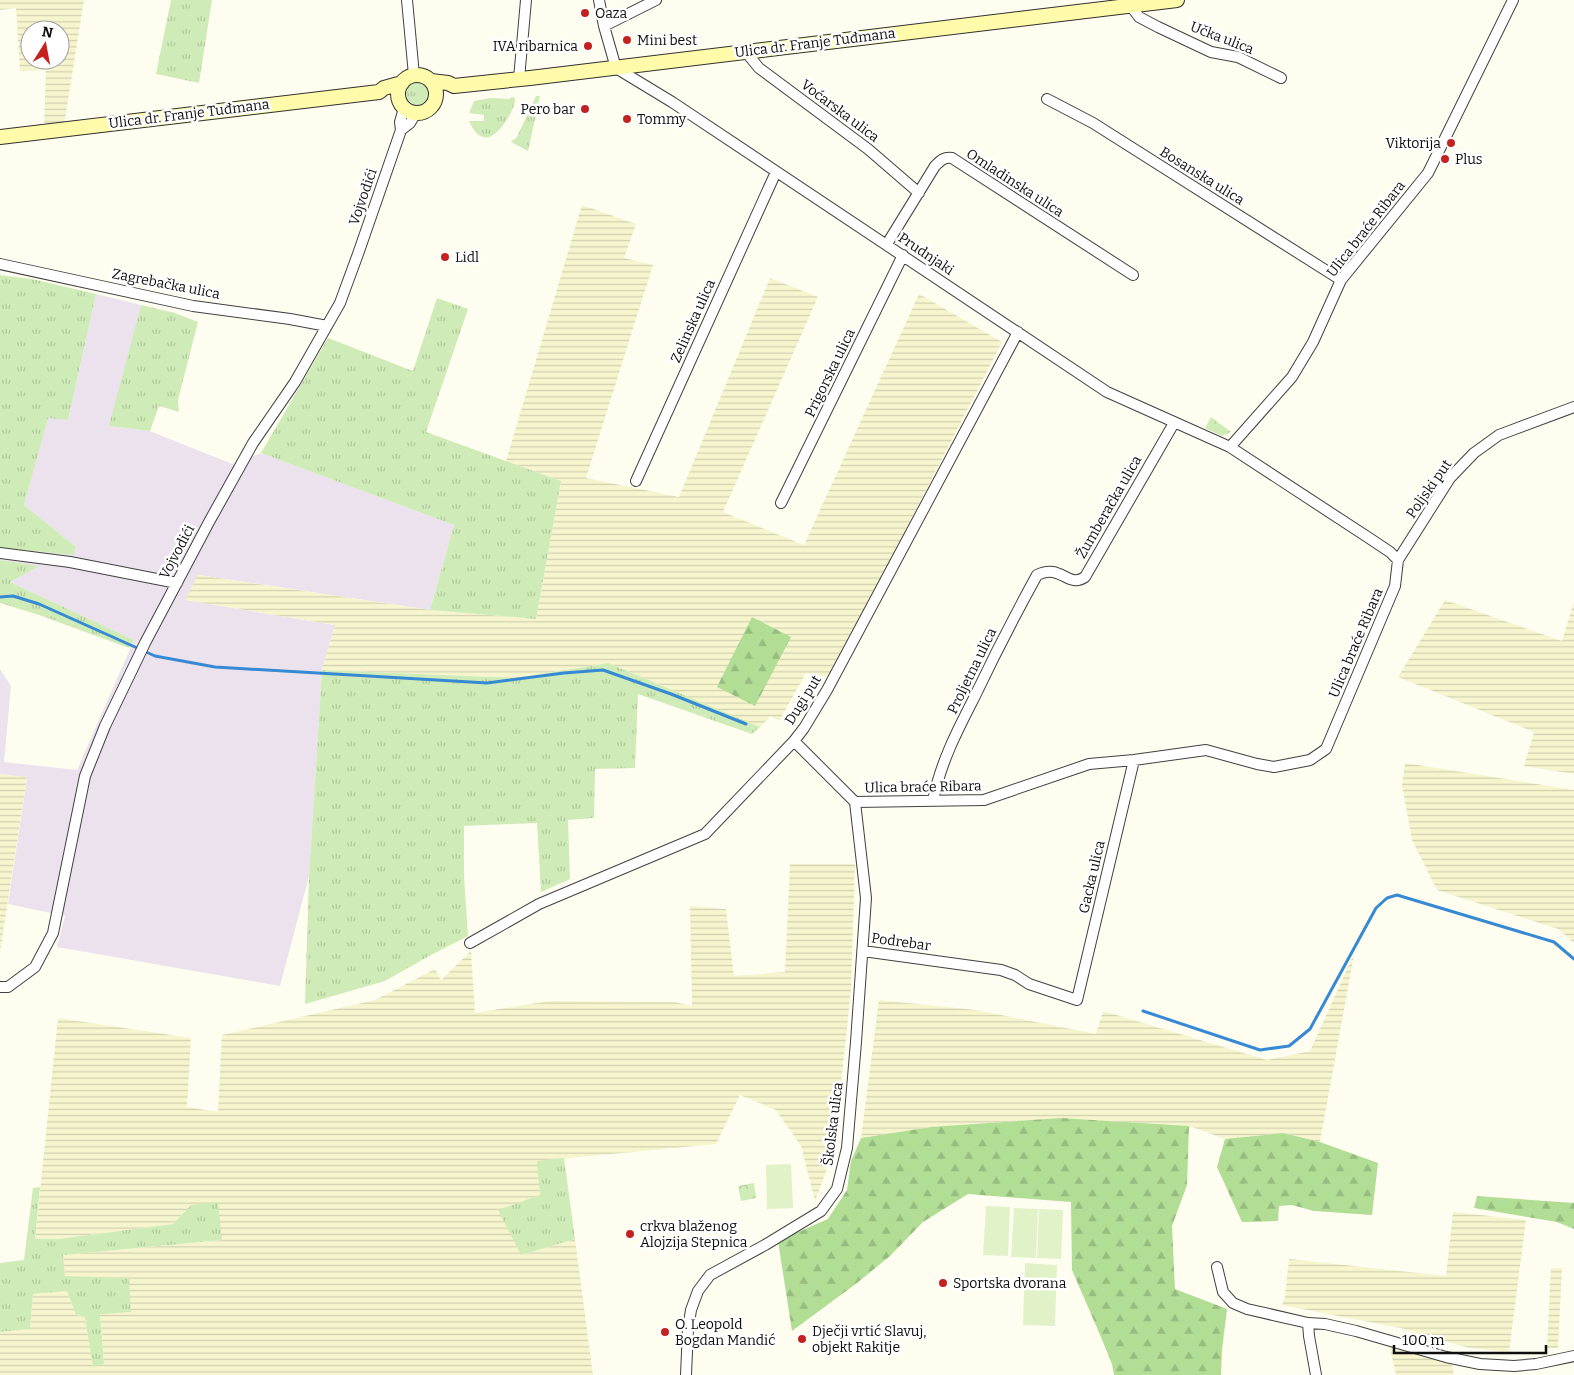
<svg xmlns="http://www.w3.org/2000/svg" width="1574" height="1375" viewBox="0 0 1574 1375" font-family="Bitter,serif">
<defs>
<pattern id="farmland-rules" width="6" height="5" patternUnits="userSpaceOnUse" patternTransform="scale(1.25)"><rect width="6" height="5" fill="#f6f5ce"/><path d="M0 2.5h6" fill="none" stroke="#d2d1b0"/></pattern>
<pattern id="grass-tufts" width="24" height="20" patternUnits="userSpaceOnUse" patternTransform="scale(1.25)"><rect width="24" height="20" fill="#cfebb7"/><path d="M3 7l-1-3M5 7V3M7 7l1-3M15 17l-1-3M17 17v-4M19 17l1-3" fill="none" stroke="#b1c89c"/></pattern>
<pattern id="forest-firs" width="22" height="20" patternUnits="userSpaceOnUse" patternTransform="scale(1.25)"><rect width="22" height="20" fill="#b1dd95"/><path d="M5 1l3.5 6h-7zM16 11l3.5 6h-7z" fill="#97bc7f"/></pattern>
<pattern id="park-crowns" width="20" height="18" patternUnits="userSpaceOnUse" patternTransform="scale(1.25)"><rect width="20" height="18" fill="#cfebb7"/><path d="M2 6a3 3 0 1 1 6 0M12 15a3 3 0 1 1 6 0" fill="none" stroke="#b1c89c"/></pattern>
</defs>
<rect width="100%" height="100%" fill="#fffdef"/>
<path fill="#ece2ed" d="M 96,294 L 141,305 L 110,426 L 150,431 L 232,464 L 261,453 L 454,525 L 430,610 L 199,575 L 186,600 L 335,625 L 322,670 L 309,876 L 280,986 L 57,947 L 65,916 L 8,904 L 27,778 L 0,774 L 0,669 L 11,686 L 4,762 L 77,770 L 134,640 L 10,582 L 38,566 L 0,560 L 0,548 L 74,555 L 76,547 L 24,505 L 48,417 L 68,420 Z"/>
<path fill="url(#farmland-rules)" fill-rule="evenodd" d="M 0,0 L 84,0 L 64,125 L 44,127 L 46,70 L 20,71 L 16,8 L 0,10 ZM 30,30 L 60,30 L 60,60 L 30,60 Z
M 582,205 L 636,224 L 624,258 L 653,265 L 586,478 L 679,497 L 770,278 L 818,297 L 723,512 L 804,545 L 919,294 L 1002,342 L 830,677 L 806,673 L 779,721 L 771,716 L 760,727 L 608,663 L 518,678 L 322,670 L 335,625 L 185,600 L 198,575 L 430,610 L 536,619 L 561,481 L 506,461 Z
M 1445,600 L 1562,641 L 1574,602 L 1574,774 L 1524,766 L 1534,732 L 1398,677 Z
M 1405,763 L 1574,790 L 1574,943 L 1558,929 L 1437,890 L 1412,840 L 1402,785 Z
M 0,774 L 27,777 L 0,952 Z
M 790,864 L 855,864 L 851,990 L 834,1150 L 815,1201 L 801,1146 L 776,1110 L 740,1095 L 716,1144 L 538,1161 L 540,1195 L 521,1255 L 575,1239 L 593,1375 L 0,1375 L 0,1332 L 30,1329 L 33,1294 L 67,1291 L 76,1315 L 85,1317 L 93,1366 L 104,1364 L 100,1314 L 65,1276 L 63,1255 L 222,1240 L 191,1205 L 173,1224 L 58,1239 L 35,1239 L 58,1018 L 191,1038 L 187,1107 L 218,1112 L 222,1035 L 375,1000 L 435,969 L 441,980 L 471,951 L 475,1013 L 549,1001 L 675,1002 L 692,1006 L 690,906 L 726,909 L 734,976 L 785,972 Z
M 1354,954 L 1320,1142 L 1283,1133 L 1225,1139 L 1189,1126 L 1061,1118 L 931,1127 L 861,1138 L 879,1000 L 976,1010 L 1096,1034 L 1103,1011 L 1267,1060 L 1310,1051 Z
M 1453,1212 L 1526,1220 L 1509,1352 L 1469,1348 L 1400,1328 L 1282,1305 L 1285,1297 L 1289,1259 L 1446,1276 Z
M 1551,1268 L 1562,1268 L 1558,1348 L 1547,1348 Z
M 1389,1344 L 1452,1365 L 1454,1375 L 1396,1375 Z"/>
<path fill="url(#grass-tufts)" d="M 171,0 L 212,0 L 199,83 L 156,74 Z
M406 94a11 11 0 1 1 22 0a11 11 0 1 1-22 0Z
M 536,96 L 540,96 L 528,151 L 511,142 L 517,137 Z
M 512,97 L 515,98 C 516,109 500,134 489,137 C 480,140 472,129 469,121 L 484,121 L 484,115 L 469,113 L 474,101 L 490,98 L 509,99 Z
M 0,275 L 32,279 L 96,294 L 68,420 L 48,418 L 24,505 L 76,547 L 74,555 L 0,548 Z
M 437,298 L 468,309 L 426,432 L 561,481 L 536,619 L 430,610 L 454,525 L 261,453 L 328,338 L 413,371 Z
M 141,305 L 175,313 L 198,322 L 178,400 L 179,412 L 159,406 L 150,431 L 109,426 Z
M 0,560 L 39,566 L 10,582 L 134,640 L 129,648 L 39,615 L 0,603 Z
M 608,663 L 760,727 L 752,734 L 638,694 L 635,768 L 595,769 L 594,818 L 568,820 L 570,879 L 541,892 L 537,823 L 464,826 L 464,875 L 468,936 L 429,956 L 385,981 L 305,1004 L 309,876 L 322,670 L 518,678 Z
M 564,1158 L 575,1239 L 521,1255 L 498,1210 L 540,1195 L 537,1161 Z
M 40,1187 L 35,1239 L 58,1239 L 173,1224 L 191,1205 L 218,1202 L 222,1240 L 63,1255 L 65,1276 L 129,1278 L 131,1312 L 100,1314 L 104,1364 L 93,1367 L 85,1317 L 76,1315 L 67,1291 L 33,1294 L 30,1329 L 0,1332 L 0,1263 L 24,1260 L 33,1188 Z"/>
<path fill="url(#forest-firs)" d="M 752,617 L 791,637 L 755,706 L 717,687 Z
M 1061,1118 L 1189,1126 L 1187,1185 L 1172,1226 L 1175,1289 L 1227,1309 L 1222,1350 L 1221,1375 L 1114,1375 L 1112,1364 L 1101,1337 L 1072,1270 L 1071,1202 L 968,1194 L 923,1222 L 890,1256 L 857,1283 L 792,1331 L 778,1241 L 828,1219 L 847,1190 L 851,1161 L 861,1138 L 931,1127 Z
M 1283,1133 L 1320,1142 L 1378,1163 L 1372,1215 L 1314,1211 L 1292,1205 L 1279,1206 L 1278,1221 L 1242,1222 L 1217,1167 L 1225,1139 Z
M 1477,1196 L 1574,1203 L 1574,1229 L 1557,1222 L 1474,1208 Z"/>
<path fill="url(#park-crowns)" d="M 1211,417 L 1231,432 L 1222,436 L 1205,428 Z
M 754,1183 L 756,1198 L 741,1201 L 738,1186 Z"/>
<path fill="#e1f2c9" d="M 791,1164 L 793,1208 L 767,1209 L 766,1165 Z
M 986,1206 L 1010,1207 L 1008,1256 L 983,1255 Z
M 1014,1208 L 1038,1209 L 1036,1258 L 1011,1257 Z
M 1039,1209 L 1063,1210 L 1061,1259 L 1037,1258 Z
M 1025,1263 L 1057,1265 L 1055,1326 L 1023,1325 Z"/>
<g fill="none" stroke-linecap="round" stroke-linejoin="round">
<path stroke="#358ad3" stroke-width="3" d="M 0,597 L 13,596 L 39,604 L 155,656 L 215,667 L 487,683 L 564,673 L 603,670 L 671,694 L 746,724
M 1143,1011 L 1260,1050 L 1289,1046 L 1310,1029 L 1376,908 L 1387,898 L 1397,895 L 1554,942 L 1574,959"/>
<defs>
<path id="street" d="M 407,0 L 414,75
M 599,0 L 604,26 L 616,68 L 672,102 L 1107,392 L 1230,447
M 1130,5 L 1139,17 L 1158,27 L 1211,52 L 1238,57 L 1281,78
M 604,26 L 656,0
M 745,51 L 759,68 L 868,149 L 919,193
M 519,79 L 526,0
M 1047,99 L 1093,123 L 1341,280
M 401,130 L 410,123 L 416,113
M 887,244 L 935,166 C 941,160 944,157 952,158 L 1133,275
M 0,264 L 193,306 L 290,319 L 327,326
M 636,481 L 776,172
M 781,503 L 903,255
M 0,553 L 70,562 L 177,583
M 1398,560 L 1390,552 L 1369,538 L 1230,447 L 1292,377 L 1313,342 L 1341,280 L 1428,173 L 1513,0
M 794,741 L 855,802 L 984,800 L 1089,764 L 1134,760 L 1206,750 L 1257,764 L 1274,767 L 1310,760 L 1326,749 L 1395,586 L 1398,560 L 1450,478 L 1474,453 L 1499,435 L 1574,407
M 933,801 C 940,764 957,731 974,698 C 994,656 1015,615 1037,575 C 1061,563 1068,589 1085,577 L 1174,423
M 470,943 L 539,904 L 705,834 L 794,741 L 804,728 L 827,690 L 1018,332
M 863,951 L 1001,970 L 1015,975 L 1029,984 L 1077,1000 L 1134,760
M 0,987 L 8,987 L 35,967 L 53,933 L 85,776 L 105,726 L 145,643 L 209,522 L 253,443 L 295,382 L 340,303 L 358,254 L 401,130 L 400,122 L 404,108
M 1217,1267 L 1223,1292 L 1233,1303 L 1247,1309 L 1308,1323 L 1325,1324 L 1356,1331 L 1446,1357 L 1480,1364 L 1514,1366 L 1536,1364 L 1574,1356
M 1308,1323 L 1309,1336 L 1316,1375
M 686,1375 L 688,1329 L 691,1310 L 698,1291 L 710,1275 L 765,1245 L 821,1211 L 837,1189 L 847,1148 L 856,1042 L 866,898 L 855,802"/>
<path id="secondary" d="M398 94a19 19 0 1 1 38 0a19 19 0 1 1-38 0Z
M 431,81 L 448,83 L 454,86 L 530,78 L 1177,0
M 0,137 L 379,92 L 384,88 L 402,83"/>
</defs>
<use href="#street" stroke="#414141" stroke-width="12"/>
<use href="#secondary" stroke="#303030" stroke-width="16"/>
<use href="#street" stroke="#fff" stroke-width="10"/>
<use href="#secondary" stroke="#fffbaa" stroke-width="14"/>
</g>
<g fill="#c42220" stroke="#fff" stroke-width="2">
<circle cx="585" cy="13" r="5"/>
<circle cx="627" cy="40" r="5"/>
<circle cx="588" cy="46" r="5"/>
<circle cx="585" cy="109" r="5"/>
<circle cx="627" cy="119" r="5"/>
<circle cx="1451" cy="143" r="5"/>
<circle cx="1445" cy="159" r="5"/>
<circle cx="445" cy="257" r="5"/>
<circle cx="630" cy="1234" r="5"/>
<circle cx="943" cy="1283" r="5"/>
<circle cx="665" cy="1332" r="5"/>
<circle cx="802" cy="1339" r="5"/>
</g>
<g text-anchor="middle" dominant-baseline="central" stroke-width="5" stroke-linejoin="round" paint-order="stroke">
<g font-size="14" fill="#0e0e0e" stroke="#fff" text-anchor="start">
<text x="595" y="13">Oaza</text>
<text x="637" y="40">Mini best</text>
<text x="578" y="46" text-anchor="end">IVA ribarnica</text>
<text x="575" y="109" text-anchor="end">Pero bar</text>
<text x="637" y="119">Tommy</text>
<text x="1441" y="143" text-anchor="end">Viktorija</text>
<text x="1455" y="159">Plus</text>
<text x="455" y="257">Lidl</text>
<text x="640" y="1226">crkva blaženog<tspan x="640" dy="16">Alojzija Stepnica</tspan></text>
<text x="953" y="1283">Sportska dvorana</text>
<text x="675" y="1324">O. Leopold<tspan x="675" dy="16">Bogdan Mandić</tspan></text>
<text x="812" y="1331">Dječji vrtić Slavuj,<tspan x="812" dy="16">objekt Rakitje</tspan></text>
</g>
<g font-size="14" fill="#0e0e0e" stroke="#fff">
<text transform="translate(1222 38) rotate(21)">Učka ulica</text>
<text transform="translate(815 43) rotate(-7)">Ulica dr. Franje Tuđmana</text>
<text transform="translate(840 111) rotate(37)">Voćarska ulica</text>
<text transform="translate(189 114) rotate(-7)">Ulica dr. Franje Tuđmana</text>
<text transform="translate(1202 176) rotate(32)">Bosanska ulica</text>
<text transform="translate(1015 183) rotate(33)">Omladinska ulica</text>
<text transform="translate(363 197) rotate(-71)">Vojvodići</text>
<text transform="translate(1366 229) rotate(-52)">Ulica braće Ribara</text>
<text transform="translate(926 254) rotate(34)">Prudnjaki</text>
<text transform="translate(166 284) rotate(11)">Zagrebačka ulica</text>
<text transform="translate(693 321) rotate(-66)">Zelinska ulica</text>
<text transform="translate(830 373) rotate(-64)">Prigorska ulica</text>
<text transform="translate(1429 489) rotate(-55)">Poljski put</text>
<text transform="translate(1109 507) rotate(-60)">Žumberačka ulica</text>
<text transform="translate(177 552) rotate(-62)">Vojvodići</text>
<text transform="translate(1356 643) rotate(-67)">Ulica braće Ribara</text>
<text transform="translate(972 671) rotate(-64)">Proljetna ulica</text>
<text transform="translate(803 700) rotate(-58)">Dugi put</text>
<text transform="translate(923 787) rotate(-1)">Ulica braće Ribara</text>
<text transform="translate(1092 877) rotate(-77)">Gacka ulica</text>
<text transform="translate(901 942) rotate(8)">Podrebar</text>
<text transform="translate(833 1124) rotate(-83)">Školska ulica</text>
</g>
</g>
<g transform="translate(45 45) rotate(11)"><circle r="24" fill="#ffffff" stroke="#9f9f9f"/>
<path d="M0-4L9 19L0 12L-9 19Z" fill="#c42220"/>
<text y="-8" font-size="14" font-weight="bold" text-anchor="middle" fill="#0e0e0e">N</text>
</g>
<path d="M1394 1345v8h152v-8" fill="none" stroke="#0e0e0e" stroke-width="2.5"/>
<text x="1402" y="1345" font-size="15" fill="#0e0e0e" stroke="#ffffff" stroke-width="4" paint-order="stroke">100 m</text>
</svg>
